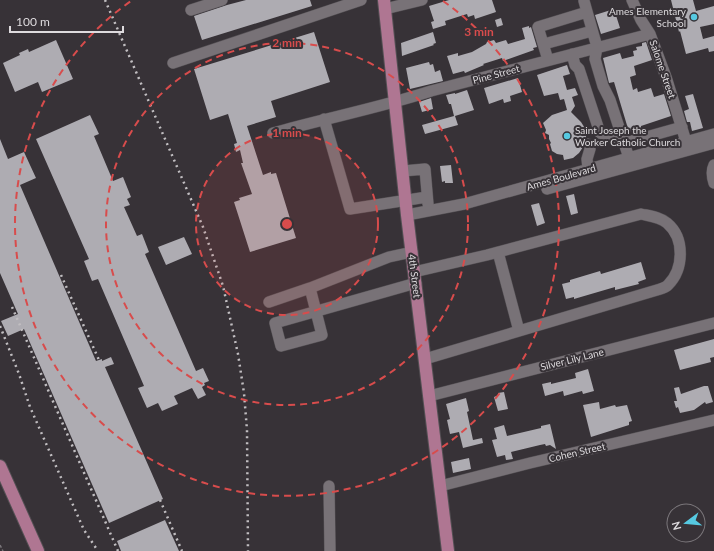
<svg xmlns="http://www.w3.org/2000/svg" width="714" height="551" viewBox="0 0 714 551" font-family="Lato,sans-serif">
<rect width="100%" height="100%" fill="#373237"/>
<path fill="#aeacb2" d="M 246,0 L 310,0 L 312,6 L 202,40 L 194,16 L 227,5 Z
M 449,0 L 492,0 L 496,12 L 475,19 L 474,15 L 468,17 L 467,14 L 445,21 L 446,25 L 433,29 L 431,22 L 434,21 L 429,6 Z
M 671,0 L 693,0 L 696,11 L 714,6 L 714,24 L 700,27 L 703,39 L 714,36 L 714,51 L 709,52 L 708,48 L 686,54 L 680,31 L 679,32 Z
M 614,9 L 620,28 L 601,34 L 595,15 Z
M 501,18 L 503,25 L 497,27 L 495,20 Z
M 529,26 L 529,28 L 531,27 L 537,47 L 533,48 L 534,50 L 503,61 L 502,58 L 483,64 L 484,65 L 465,73 L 464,71 L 453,74 L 447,56 L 458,53 L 458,56 L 472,52 L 486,44 L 487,42 L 494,40 L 496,43 L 506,40 L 508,44 L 525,39 L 522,28 Z
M 314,32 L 330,82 L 271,101 L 276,117 L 247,126 L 263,175 L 271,172 L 271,174 L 276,173 L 296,238 L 250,252 L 234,202 L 240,200 L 239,198 L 252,194 L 241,163 L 243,163 L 240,150 L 236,152 L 234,144 L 237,143 L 228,114 L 210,120 L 194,69 Z
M 433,32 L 436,43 L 433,44 L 434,45 L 402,56 L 401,43 Z
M 56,40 L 73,79 L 42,92 L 38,82 L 15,92 L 3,63 L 20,55 L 19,53 L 28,49 L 29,52 Z
M 646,42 L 652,60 L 634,66 L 636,75 L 630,77 L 633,90 L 637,88 L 638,92 L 651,88 L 654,97 L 664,94 L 671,116 L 641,126 L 641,128 L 629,132 L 614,82 L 609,83 L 603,58 L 620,53 L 622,59 L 634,56 L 633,51 L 637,50 L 636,47 L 642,46 L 642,43 Z
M 429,62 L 430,65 L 433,64 L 435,72 L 440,70 L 443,81 L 410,89 L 406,68 Z
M 567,65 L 570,74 L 563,76 L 567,90 L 575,88 L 578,95 L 572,97 L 575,106 L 571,112 L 581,122 L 586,130 L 586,138 L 597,141 L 596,145 L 592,142 L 588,142 L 585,144 L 579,153 L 573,158 L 564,160 L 563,155 L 557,154 L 552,151 L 550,144 L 551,143 L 549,139 L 549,135 L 545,133 L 546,130 L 543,123 L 552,115 L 567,110 L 564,99 L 560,100 L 558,93 L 544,96 L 537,75 Z
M 518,78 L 522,92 L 510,96 L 511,101 L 504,103 L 503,99 L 489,104 L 484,88 Z
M 467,90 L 474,110 L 455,116 L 458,125 L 425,134 L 422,125 L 454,116 L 451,104 L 449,104 L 446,95 L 455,93 L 455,94 Z
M 693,94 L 703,128 L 692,131 L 690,122 L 687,122 L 684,111 L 689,109 L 685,96 Z
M 431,98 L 433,109 L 422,112 L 419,102 Z
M 90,115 L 99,134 L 94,136 L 113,181 L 123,177 L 131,197 L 127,199 L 130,205 L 124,207 L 137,236 L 142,234 L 149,252 L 145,254 L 196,371 L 203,368 L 209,381 L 204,383 L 205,385 L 202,387 L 206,395 L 198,399 L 192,388 L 174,396 L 178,404 L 162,411 L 158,403 L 147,408 L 138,388 L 144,386 L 98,279 L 92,281 L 84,261 L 89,259 L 36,139 Z
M 0,139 L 8,159 L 24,152 L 36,178 L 20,185 L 96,361 L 102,359 L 102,361 L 111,357 L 114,364 L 105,367 L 163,499 L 109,523 L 24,329 L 8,336 L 1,321 L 18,314 L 0,273 Z
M 451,165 L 453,183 L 445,183 L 445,181 L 442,182 L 440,166 Z
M 574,194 L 578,213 L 571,215 L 566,196 Z
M 539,203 L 545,223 L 537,226 L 531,205 Z
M 184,237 L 192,254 L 166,265 L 158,247 Z
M 641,262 L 646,279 L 638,282 L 639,284 L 615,290 L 615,287 L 574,299 L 574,297 L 566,299 L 562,284 L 570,282 L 570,280 L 600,271 L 601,274 Z
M 714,339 L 714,357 L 710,358 L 711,362 L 680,370 L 674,350 Z
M 588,369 L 594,391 L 583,394 L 582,391 L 564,396 L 563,391 L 545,396 L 542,384 L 551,382 L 551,384 L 576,378 L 575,373 Z
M 704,386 L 708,386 L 713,402 L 706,404 L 705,402 L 694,410 L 680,413 L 678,407 L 676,408 L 674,401 L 677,401 L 674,388 L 679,387 L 681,394 Z
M 504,392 L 508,409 L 498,411 L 494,397 L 499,395 L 498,393 Z
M 466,398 L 469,411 L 467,412 L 473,440 L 482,438 L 483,443 L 463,448 L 459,432 L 450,434 L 447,420 L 450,419 L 446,404 Z
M 599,402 L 600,409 L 615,405 L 616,407 L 627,405 L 632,421 L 629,422 L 629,425 L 591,437 L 583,405 Z
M 550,424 L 556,449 L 550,445 L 546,446 L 545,444 L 540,445 L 511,452 L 513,459 L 506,460 L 505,455 L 497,457 L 492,440 L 497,439 L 494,428 L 504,425 L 507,436 L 541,428 L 541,426 Z
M 469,458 L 471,469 L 453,473 L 451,462 Z
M 165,520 L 179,551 L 121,551 L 117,541 Z"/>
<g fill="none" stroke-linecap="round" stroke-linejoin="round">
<path stroke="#504b50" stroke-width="11" stroke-dasharray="11 5.5" stroke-linecap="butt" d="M 590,149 L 592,139"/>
<defs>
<path id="minor" d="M 632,0 L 641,20 L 650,34 L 666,77 L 688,148
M 584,1 L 597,47 L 595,59 L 603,86 L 610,100 L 629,158
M 385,9 L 422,0
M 191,10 L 222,0
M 544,44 L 592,31
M 572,54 L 575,65 L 579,69 L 600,133 L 611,137 L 623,137
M 548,60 L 538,27 L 587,12
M 173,63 L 361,0
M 324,119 L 350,209 L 427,197
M 273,133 C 326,118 379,108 431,91 L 650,34
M 625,143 L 682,127
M 714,165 C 711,171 712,177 714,183
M 588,169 L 587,159 L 590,149
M 403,171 L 425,169 L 428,204
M 547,189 L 714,143
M 407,215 L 464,204 L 714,134
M 498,252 L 519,331
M 414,272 L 487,255 L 641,214 C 650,216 660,217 667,223 C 685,238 684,269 668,285 C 665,288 660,289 657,290 L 425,359
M 310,288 L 389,257 L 412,252
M 269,302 L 310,288 L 322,335 L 281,346 L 275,323 C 322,310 369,296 416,283
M 429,396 L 714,323
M 329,486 L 330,551
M 440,486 L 530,463 L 714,420"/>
<path id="major" d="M 384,0 L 407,215 L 448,551
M 0,466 L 38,551"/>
</defs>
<use href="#minor" stroke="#545054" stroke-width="12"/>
<use href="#major" stroke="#545054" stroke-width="14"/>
<path stroke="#7a767a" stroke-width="1.5" stroke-dasharray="3 2" stroke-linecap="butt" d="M 0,545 L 3,551"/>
<use href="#minor" stroke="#787277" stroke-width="11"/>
<use href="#major" stroke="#af7692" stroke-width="12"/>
<path stroke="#c1bec1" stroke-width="2.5" stroke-dasharray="2 4" stroke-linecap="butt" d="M 105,0 L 203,227 L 223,286 L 238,354 L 244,393 L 247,430 L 248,551
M 61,275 L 99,360
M 12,307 L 118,551
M 0,326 L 19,374 L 30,407 L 84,530 L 98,551
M 160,500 L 182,551"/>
</g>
<circle cx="287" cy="224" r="91" fill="#d84c4c" fill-opacity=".12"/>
<g fill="none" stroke="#d84c4c" stroke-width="2" stroke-dasharray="7 5">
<circle cx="287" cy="224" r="91"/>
<circle cx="287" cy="224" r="181"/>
<path d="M443 1A272 272 0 1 1 131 1"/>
</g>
<g fill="#56c9e1" stroke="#373237" stroke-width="1.5">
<circle cx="694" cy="17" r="4"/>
<circle cx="567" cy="136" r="4"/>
</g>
<g text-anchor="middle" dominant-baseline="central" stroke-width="4" stroke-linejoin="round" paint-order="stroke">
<g font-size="10" fill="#dedbde" stroke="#373237" text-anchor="end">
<text x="686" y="11">Ames Elementary<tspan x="686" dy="12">School</tspan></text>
<text x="575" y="130" text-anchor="start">Saint Joseph the<tspan x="575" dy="12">Worker Catholic Church</tspan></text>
</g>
<g font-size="10" fill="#dedbde" stroke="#373237">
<text transform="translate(663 69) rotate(71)">Salome Street</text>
<text transform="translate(496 74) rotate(-15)">Pine Street</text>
<text transform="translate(561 177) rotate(-16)">Ames Boulevard</text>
<text transform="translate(415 276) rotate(83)">4th Street</text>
<text transform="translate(572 359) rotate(-14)">Silver Lily Lane</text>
<text transform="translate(577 452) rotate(-13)">Cohen Street</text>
</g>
</g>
<circle cx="287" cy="224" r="6" fill="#d84c4c" stroke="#373237" stroke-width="2"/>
<g font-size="12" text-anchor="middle" font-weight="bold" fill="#d84c4c" stroke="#373237" stroke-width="4" stroke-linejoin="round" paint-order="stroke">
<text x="479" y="36">3 min</text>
<text x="287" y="47">2 min</text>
<text x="287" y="137">1 min</text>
</g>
<g transform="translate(686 523) rotate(254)"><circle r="19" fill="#373237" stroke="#7a767a"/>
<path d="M0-3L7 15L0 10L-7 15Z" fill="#56c9e1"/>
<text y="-6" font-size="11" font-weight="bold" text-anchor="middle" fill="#dedbde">N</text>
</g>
<path d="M10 26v6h113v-6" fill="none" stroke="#dedbde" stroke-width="2"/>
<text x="16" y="26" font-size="12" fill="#dedbde" stroke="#373237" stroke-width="3" paint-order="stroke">100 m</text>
</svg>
